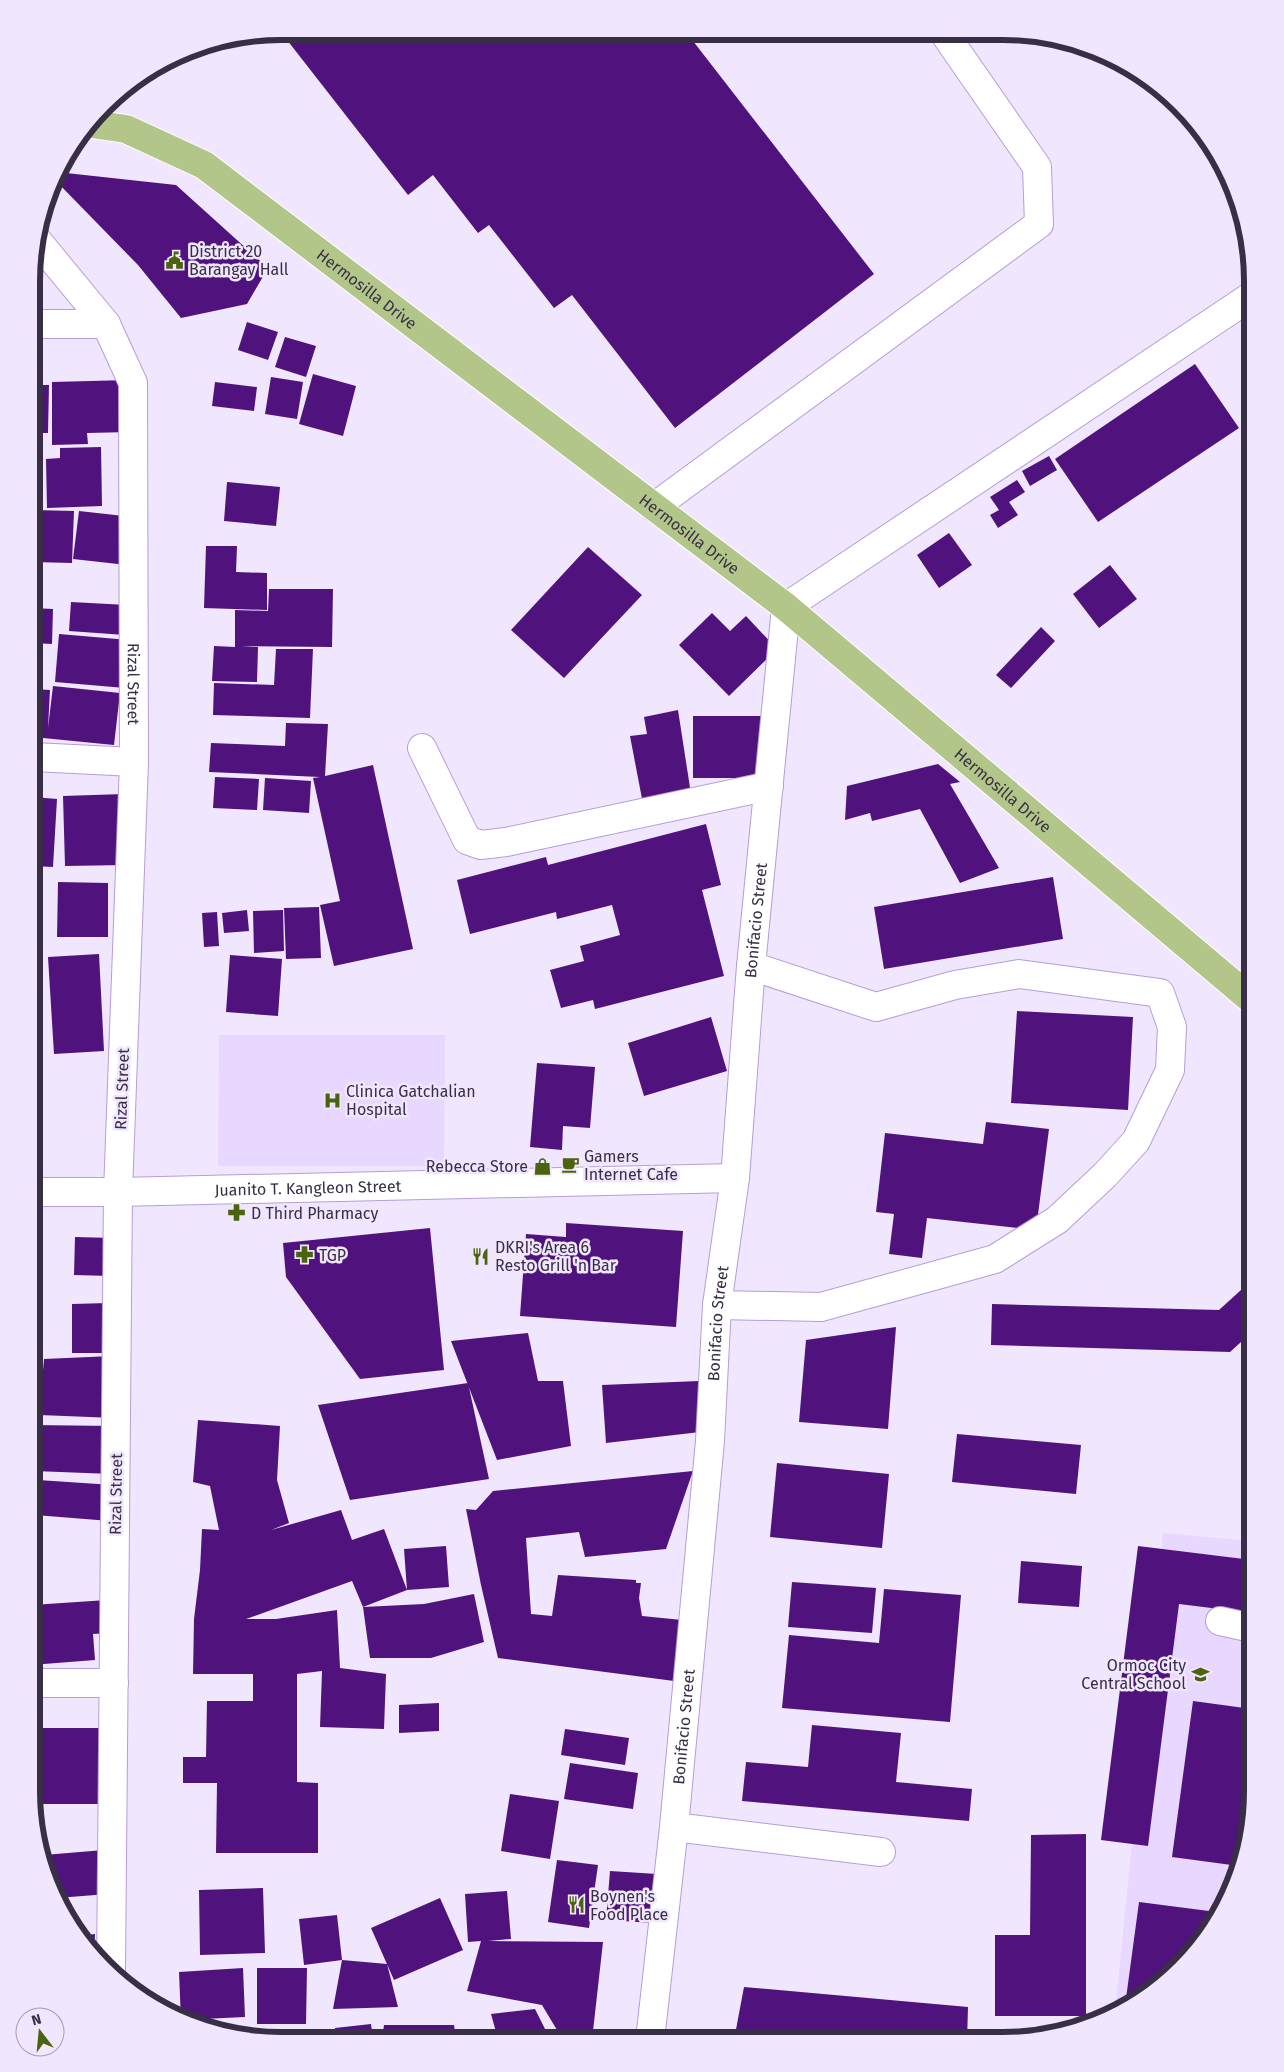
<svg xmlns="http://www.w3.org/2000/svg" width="1284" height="2072" viewBox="0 0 1284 2072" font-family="'Fira Sans',sans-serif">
<rect width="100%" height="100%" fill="#f0e6fe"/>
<path fill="#e8d7ff" d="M 219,1035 L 445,1035 L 444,1166 L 218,1166 Z
M 1163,1533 L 1252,1541 L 1252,1808 L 1234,1886 L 1201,1943 L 1155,1989 L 1115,2013 Z"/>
<path fill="#50137d" d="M 280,31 L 686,32 L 874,274 L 675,428 L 572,295 L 554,308 L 489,225 L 478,233 L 433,175 L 408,195 Z
M 57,172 L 176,185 L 268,268 L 247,304 L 181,318 L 138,265 L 54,179 Z
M 247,322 L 278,332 L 268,360 L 238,350 Z
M 285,337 L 316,346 L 306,377 L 275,367 Z
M 1195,364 L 1239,428 L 1098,522 L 1055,459 Z
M 313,374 L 356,386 L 343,436 L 299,424 Z
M 271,377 L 303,382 L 297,419 L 265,414 Z
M 129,380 L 130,432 L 87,433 L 88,444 L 52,445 L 52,382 Z
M 215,382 L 257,387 L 254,411 L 212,406 Z
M 33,385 L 49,385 L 48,433 L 33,433 Z
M 101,447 L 102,506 L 47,508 L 46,459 L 60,458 L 60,448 Z
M 1049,456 L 1057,470 L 1030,486 L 1022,471 Z
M 33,464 L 41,464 L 41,501 L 33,501 Z
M 1017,480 L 1025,492 L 1009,502 L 1018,515 L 998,528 L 990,515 L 999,510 L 990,497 Z
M 227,482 L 280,487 L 276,526 L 224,521 Z
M 33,510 L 74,511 L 72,563 L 33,562 Z
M 79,511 L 133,517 L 127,565 L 73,559 Z
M 949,533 L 972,565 L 939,588 L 917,555 Z
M 206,546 L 237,546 L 236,572 L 267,573 L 267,610 L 204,608 Z
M 588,547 L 642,595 L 564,678 L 511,630 Z
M 1110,565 L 1137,599 L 1099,628 L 1073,594 Z
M 269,589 L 333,589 L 332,647 L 241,646 L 258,647 L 257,682 L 212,681 L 214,646 L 235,647 L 235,610 L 268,611 Z
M 71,602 L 127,605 L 125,635 L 69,631 Z
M 33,608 L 53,609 L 52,644 L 33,643 Z
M 712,613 L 730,631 L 746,616 L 777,649 L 729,696 L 679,645 Z
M 1041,627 L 1055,641 L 1011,688 L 996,675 Z
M 59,634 L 129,640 L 125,688 L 55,682 Z
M 276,649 L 313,649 L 310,718 L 213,715 L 214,683 L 274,685 Z
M 53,686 L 120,693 L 114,745 L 33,737 L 33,689 L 50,690 L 48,728 Z
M 678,710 L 691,794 L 643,804 L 630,736 L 647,734 L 644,717 Z
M 693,716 L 764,716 L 764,778 L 693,778 Z
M 286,723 L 328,724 L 325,776 L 373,765 L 413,949 L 334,966 L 320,905 L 340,901 L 313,778 L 320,777 L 209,772 L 211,743 L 285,746 Z
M 938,764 L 960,782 L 950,784 L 999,868 L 960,883 L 920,809 L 872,821 L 870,813 L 845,820 L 847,786 Z
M 215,777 L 259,779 L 257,810 L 213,808 Z
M 265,778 L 311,781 L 309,813 L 263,810 Z
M 124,794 L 125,865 L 65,866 L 63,796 Z
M 33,797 L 57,799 L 53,867 L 33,866 Z
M 706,824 L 721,885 L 702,890 L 724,976 L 595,1009 L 593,1000 L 561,1008 L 550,970 L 584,961 L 580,946 L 620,935 L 612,905 L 557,919 L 556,912 L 470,934 L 457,880 L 546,857 L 548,865 Z
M 1053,877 L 1063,939 L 884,969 L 874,907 Z
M 58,882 L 108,883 L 108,937 L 57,937 Z
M 319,907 L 321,958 L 286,959 L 284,908 Z
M 247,910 L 249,931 L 224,933 L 222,913 Z
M 283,910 L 284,951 L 254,953 L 253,911 Z
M 217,912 L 219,946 L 204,947 L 202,913 Z
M 99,954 L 104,1051 L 54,1054 L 48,957 Z
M 230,955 L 282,959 L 278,1016 L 226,1012 Z
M 1017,1011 L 1133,1017 L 1128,1110 L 1011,1103 Z
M 711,1017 L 727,1071 L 644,1096 L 628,1043 Z
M 537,1063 L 595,1067 L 590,1128 L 563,1126 L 562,1150 L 530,1147 Z
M 986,1122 L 1049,1129 L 1036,1230 L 927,1218 L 922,1258 L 889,1254 L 894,1214 L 876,1212 L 885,1133 L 983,1144 Z
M 566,1223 L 683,1231 L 676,1327 L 520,1316 L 526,1234 L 566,1237 Z
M 430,1228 L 444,1370 L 360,1379 L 286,1277 L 283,1243 Z
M 75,1237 L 113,1238 L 111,1276 L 74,1275 Z
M 37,1243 L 40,1350 L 32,1351 L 32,1244 Z
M 1252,1280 L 1252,1332 L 1230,1352 L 991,1345 L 992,1304 L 1219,1310 Z
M 109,1303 L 109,1353 L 72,1353 L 72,1304 Z
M 896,1327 L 888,1429 L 799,1422 L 806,1340 Z
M 528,1333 L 538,1381 L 563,1381 L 571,1446 L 497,1460 L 451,1341 Z
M 112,1356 L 115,1418 L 39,1415 L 44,1359 Z
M 699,1381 L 700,1432 L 606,1443 L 602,1385 Z
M 468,1383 L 489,1479 L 350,1500 L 318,1405 Z
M 198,1420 L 280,1426 L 277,1480 L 289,1523 L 271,1530 L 341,1510 L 352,1540 L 384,1529 L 407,1590 L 404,1549 L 446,1546 L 449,1587 L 407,1590 L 363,1607 L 424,1604 L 474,1594 L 484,1642 L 431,1658 L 370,1658 L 363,1607 L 352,1581 L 246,1619 L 276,1619 L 337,1610 L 340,1668 L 386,1674 L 384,1729 L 320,1727 L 322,1671 L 297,1674 L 297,1782 L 318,1783 L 318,1853 L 216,1853 L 217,1783 L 183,1783 L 183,1757 L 206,1757 L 207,1701 L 253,1701 L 253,1674 L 193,1674 L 194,1619 L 200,1570 L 202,1529 L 219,1530 L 210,1486 L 193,1482 Z
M 32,1425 L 113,1426 L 112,1474 L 34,1471 L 32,1454 Z
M 957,1434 L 1081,1445 L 1076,1494 L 952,1482 Z
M 777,1463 L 889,1474 L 882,1548 L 770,1537 Z
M 693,1471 L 666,1549 L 585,1557 L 579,1532 L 526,1538 L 531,1614 L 552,1616 L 558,1575 L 636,1580 L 636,1583 L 641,1583 L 639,1598 L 642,1616 L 682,1620 L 674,1681 L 498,1658 L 481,1585 L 466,1509 L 476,1510 L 493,1491 Z
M 38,1480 L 113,1485 L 110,1521 L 35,1515 Z
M 32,1484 L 34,1484 L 35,1522 L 32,1522 Z
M 1138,1546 L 1252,1560 L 1252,1613 L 1179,1604 L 1148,1846 L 1101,1840 Z
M 1021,1561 L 1082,1566 L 1079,1607 L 1018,1603 Z
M 792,1582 L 876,1588 L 872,1633 L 788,1627 Z
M 884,1589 L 961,1595 L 950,1722 L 782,1708 L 789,1635 L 879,1643 Z
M 107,1600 L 109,1633 L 93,1634 L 95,1660 L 31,1665 L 32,1605 Z
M 1193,1701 L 1252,1709 L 1252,1808 L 1239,1866 L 1172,1857 Z
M 439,1703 L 439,1731 L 399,1733 L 399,1705 Z
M 812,1725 L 901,1733 L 896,1782 L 972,1789 L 969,1821 L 742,1801 L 746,1762 L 808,1767 Z
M 31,1728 L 112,1728 L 112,1804 L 34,1804 L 31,1791 Z
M 565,1729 L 629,1738 L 625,1765 L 561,1755 Z
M 570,1763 L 638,1773 L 633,1809 L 564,1799 Z
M 510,1794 L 559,1801 L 550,1859 L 501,1851 Z
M 1086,1834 L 1086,2016 L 995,2016 L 995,1935 L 1030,1935 L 1031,1835 Z
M 104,1850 L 108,1894 L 57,1898 L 50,1886 L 44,1855 Z
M 557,1860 L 598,1865 L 589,1928 L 548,1922 Z
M 610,1871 L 657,1874 L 654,1923 L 606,1920 Z
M 263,1888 L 265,1953 L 200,1955 L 199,1890 Z
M 507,1891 L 511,1939 L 488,1941 L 603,1942 L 592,2040 L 563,2040 L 542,2005 L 467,1991 L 481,1941 L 468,1942 L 465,1894 Z
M 440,1898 L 463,1950 L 394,1980 L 371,1928 Z
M 1139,1902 L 1209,1911 L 1206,1934 L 1201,1943 L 1155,1989 L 1125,2006 Z
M 337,1915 L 342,1960 L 304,1965 L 299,1919 Z
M 95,1934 L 94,1954 L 79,1936 Z
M 342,1960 L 387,1964 L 398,2007 L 333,2009 Z
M 243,1968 L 245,2017 L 181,2020 L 179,1972 Z
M 257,1968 L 307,1968 L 306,2024 L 257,2024 Z
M 744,1987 L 968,2007 L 967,2041 L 734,2040 Z
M 535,2009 L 550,2039 L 498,2039 L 491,2014 Z
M 371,2024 L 373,2039 L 336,2039 L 335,2028 Z
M 384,2025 L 454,2025 L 456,2038 L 382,2039 Z
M 250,2028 L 250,2039 L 216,2030 Z"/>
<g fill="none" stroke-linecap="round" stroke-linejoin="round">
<defs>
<g id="minor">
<path id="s1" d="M 36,239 L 106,324 L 133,383 L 134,762 L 118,1192 L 111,1971"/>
<path d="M 33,324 L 106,324"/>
<path d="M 654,507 L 1039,224 L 1037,167 L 944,33"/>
<path d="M 422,748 L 467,840 L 481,845 L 506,842 L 769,786"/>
<path d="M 33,757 L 134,762"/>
<path id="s2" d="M 32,1192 L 118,1192 L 735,1178"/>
<path d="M 717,1305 L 821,1307 L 995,1259 L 1057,1220 L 1105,1175 L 1136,1141 L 1170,1070 L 1172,1027 L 1160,993 L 1019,974 L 955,985 L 876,1007 L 751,966"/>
<path d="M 1220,1621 L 1252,1628"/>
<path d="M 31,1683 L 114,1683"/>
<path d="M 674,1827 L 881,1852"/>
<path id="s3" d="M 650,2040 L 674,1827 L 710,1441 L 717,1305 L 735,1178 L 751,966 L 786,607 L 1253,295"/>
</g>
<g id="major">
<path id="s4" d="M 92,124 L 126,129 L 204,165 L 786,607 L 1252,1000"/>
</g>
</defs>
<use href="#minor" stroke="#b79dd7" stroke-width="30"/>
<use href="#major" stroke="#fff" stroke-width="30"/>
<use href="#minor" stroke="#fff" stroke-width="28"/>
<use href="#major" stroke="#b3c689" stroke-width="28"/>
</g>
<defs>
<symbol id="civic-bare" viewBox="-9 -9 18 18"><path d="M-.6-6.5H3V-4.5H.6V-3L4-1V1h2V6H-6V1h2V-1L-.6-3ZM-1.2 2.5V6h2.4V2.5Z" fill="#4b620e" stroke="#f0e6fe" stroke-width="2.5" paint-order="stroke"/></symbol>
<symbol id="hospital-bare" viewBox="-9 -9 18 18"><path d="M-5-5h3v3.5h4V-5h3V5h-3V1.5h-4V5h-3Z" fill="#4b620e" stroke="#f0e6fe" stroke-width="2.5" paint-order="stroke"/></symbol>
<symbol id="cafe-bare" viewBox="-9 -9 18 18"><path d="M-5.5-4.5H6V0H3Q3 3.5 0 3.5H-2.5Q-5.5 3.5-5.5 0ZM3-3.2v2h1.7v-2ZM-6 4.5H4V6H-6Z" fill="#4b620e" stroke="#f0e6fe" stroke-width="2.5" paint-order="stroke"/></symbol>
<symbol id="shop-bare" viewBox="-9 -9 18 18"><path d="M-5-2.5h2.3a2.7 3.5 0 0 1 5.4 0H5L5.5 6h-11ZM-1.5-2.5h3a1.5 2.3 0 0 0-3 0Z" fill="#4b620e" stroke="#f0e6fe" stroke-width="2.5" paint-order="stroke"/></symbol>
<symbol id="pharmacy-bare" viewBox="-9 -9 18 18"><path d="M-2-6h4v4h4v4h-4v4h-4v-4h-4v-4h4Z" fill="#4b620e" stroke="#f0e6fe" stroke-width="2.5" paint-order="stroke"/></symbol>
<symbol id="restaurant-bare" viewBox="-9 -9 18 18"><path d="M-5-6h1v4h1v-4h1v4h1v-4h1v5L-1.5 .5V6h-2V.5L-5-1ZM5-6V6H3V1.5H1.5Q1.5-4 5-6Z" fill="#4b620e" stroke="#f0e6fe" stroke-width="2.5" paint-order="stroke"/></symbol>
<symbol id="school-bare" viewBox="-9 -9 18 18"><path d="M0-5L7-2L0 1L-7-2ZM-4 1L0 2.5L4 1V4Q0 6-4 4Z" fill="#4b620e" stroke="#f0e6fe" stroke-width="2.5" paint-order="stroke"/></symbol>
</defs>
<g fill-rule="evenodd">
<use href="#civic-bare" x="162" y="248" width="25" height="25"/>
<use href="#hospital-bare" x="320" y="1088" width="25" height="25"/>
<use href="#cafe-bare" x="558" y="1152" width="25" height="25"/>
<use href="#shop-bare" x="530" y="1154" width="25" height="25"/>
<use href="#pharmacy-bare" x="224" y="1200" width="25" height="25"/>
<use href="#pharmacy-bare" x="292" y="1242" width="25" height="25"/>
<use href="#restaurant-bare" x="468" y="1244" width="25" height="25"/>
<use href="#school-bare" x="1188" y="1662" width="25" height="25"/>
<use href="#restaurant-bare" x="564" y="1892" width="25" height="25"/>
</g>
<g text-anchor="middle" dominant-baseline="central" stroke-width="5" stroke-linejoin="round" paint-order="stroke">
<g font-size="16" fill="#382e45" stroke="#f0e6fe" text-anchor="start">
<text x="189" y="251">District 20<tspan x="189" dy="18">Barangay Hall</tspan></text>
<text x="346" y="1091">Clinica Gatchalian<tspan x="346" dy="18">Hospital</tspan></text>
<text x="584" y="1156">Gamers<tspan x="584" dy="18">Internet Cafe</tspan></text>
<text x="528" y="1166" text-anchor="end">Rebecca Store</text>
<text x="251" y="1213">D Third Pharmacy</text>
<text x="495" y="1247">DKRI's Area 6<tspan x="495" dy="18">Resto Grill 'n Bar</tspan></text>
<text x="319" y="1255">TGP</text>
<text x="1186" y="1665" text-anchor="end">Ormoc City<tspan x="1186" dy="18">Central School</tspan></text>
<text x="590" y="1896">Boynen's<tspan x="590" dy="18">Food Place</tspan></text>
</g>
<g font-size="16" fill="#382e45" stroke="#f0e6fe">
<text stroke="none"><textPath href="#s4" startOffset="325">Hermosilla Drive</textPath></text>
<text stroke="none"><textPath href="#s4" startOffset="730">Hermosilla Drive</textPath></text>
<text stroke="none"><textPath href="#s1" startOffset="476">Rizal Street</textPath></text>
<text stroke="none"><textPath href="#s4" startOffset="1135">Hermosilla Drive</textPath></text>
<text stroke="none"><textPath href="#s3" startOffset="1125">Bonifacio Street</textPath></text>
<text transform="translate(122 1089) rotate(-88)">Rizal Street</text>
<text stroke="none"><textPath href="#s2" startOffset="276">Juanito T. Kangleon Street</textPath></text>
<text stroke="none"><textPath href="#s3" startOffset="720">Bonifacio Street</textPath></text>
<text transform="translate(116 1494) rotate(-89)">Rizal Street</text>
<text stroke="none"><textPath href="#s3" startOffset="315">Bonifacio Street</textPath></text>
</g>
</g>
<path d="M0 0H1284V2072H0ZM281 40H1003A241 241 0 0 1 1244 281V1791A241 241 0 0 1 1003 2032H281A241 241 0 0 1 40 1791V281A241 241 0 0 1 281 40Z" fill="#f0e6fe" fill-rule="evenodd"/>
<path fill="none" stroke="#382e45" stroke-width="6" d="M281 40H1003A241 241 0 0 1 1244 281V1791A241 241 0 0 1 1003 2032H281A241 241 0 0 1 40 1791V281A241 241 0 0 1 281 40Z"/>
<g transform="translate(40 2032) rotate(344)"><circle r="24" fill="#f0e6fe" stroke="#a69cb4"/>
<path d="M0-4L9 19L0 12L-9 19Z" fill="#4b620e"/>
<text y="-8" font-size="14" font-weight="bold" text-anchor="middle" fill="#382e45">N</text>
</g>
</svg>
